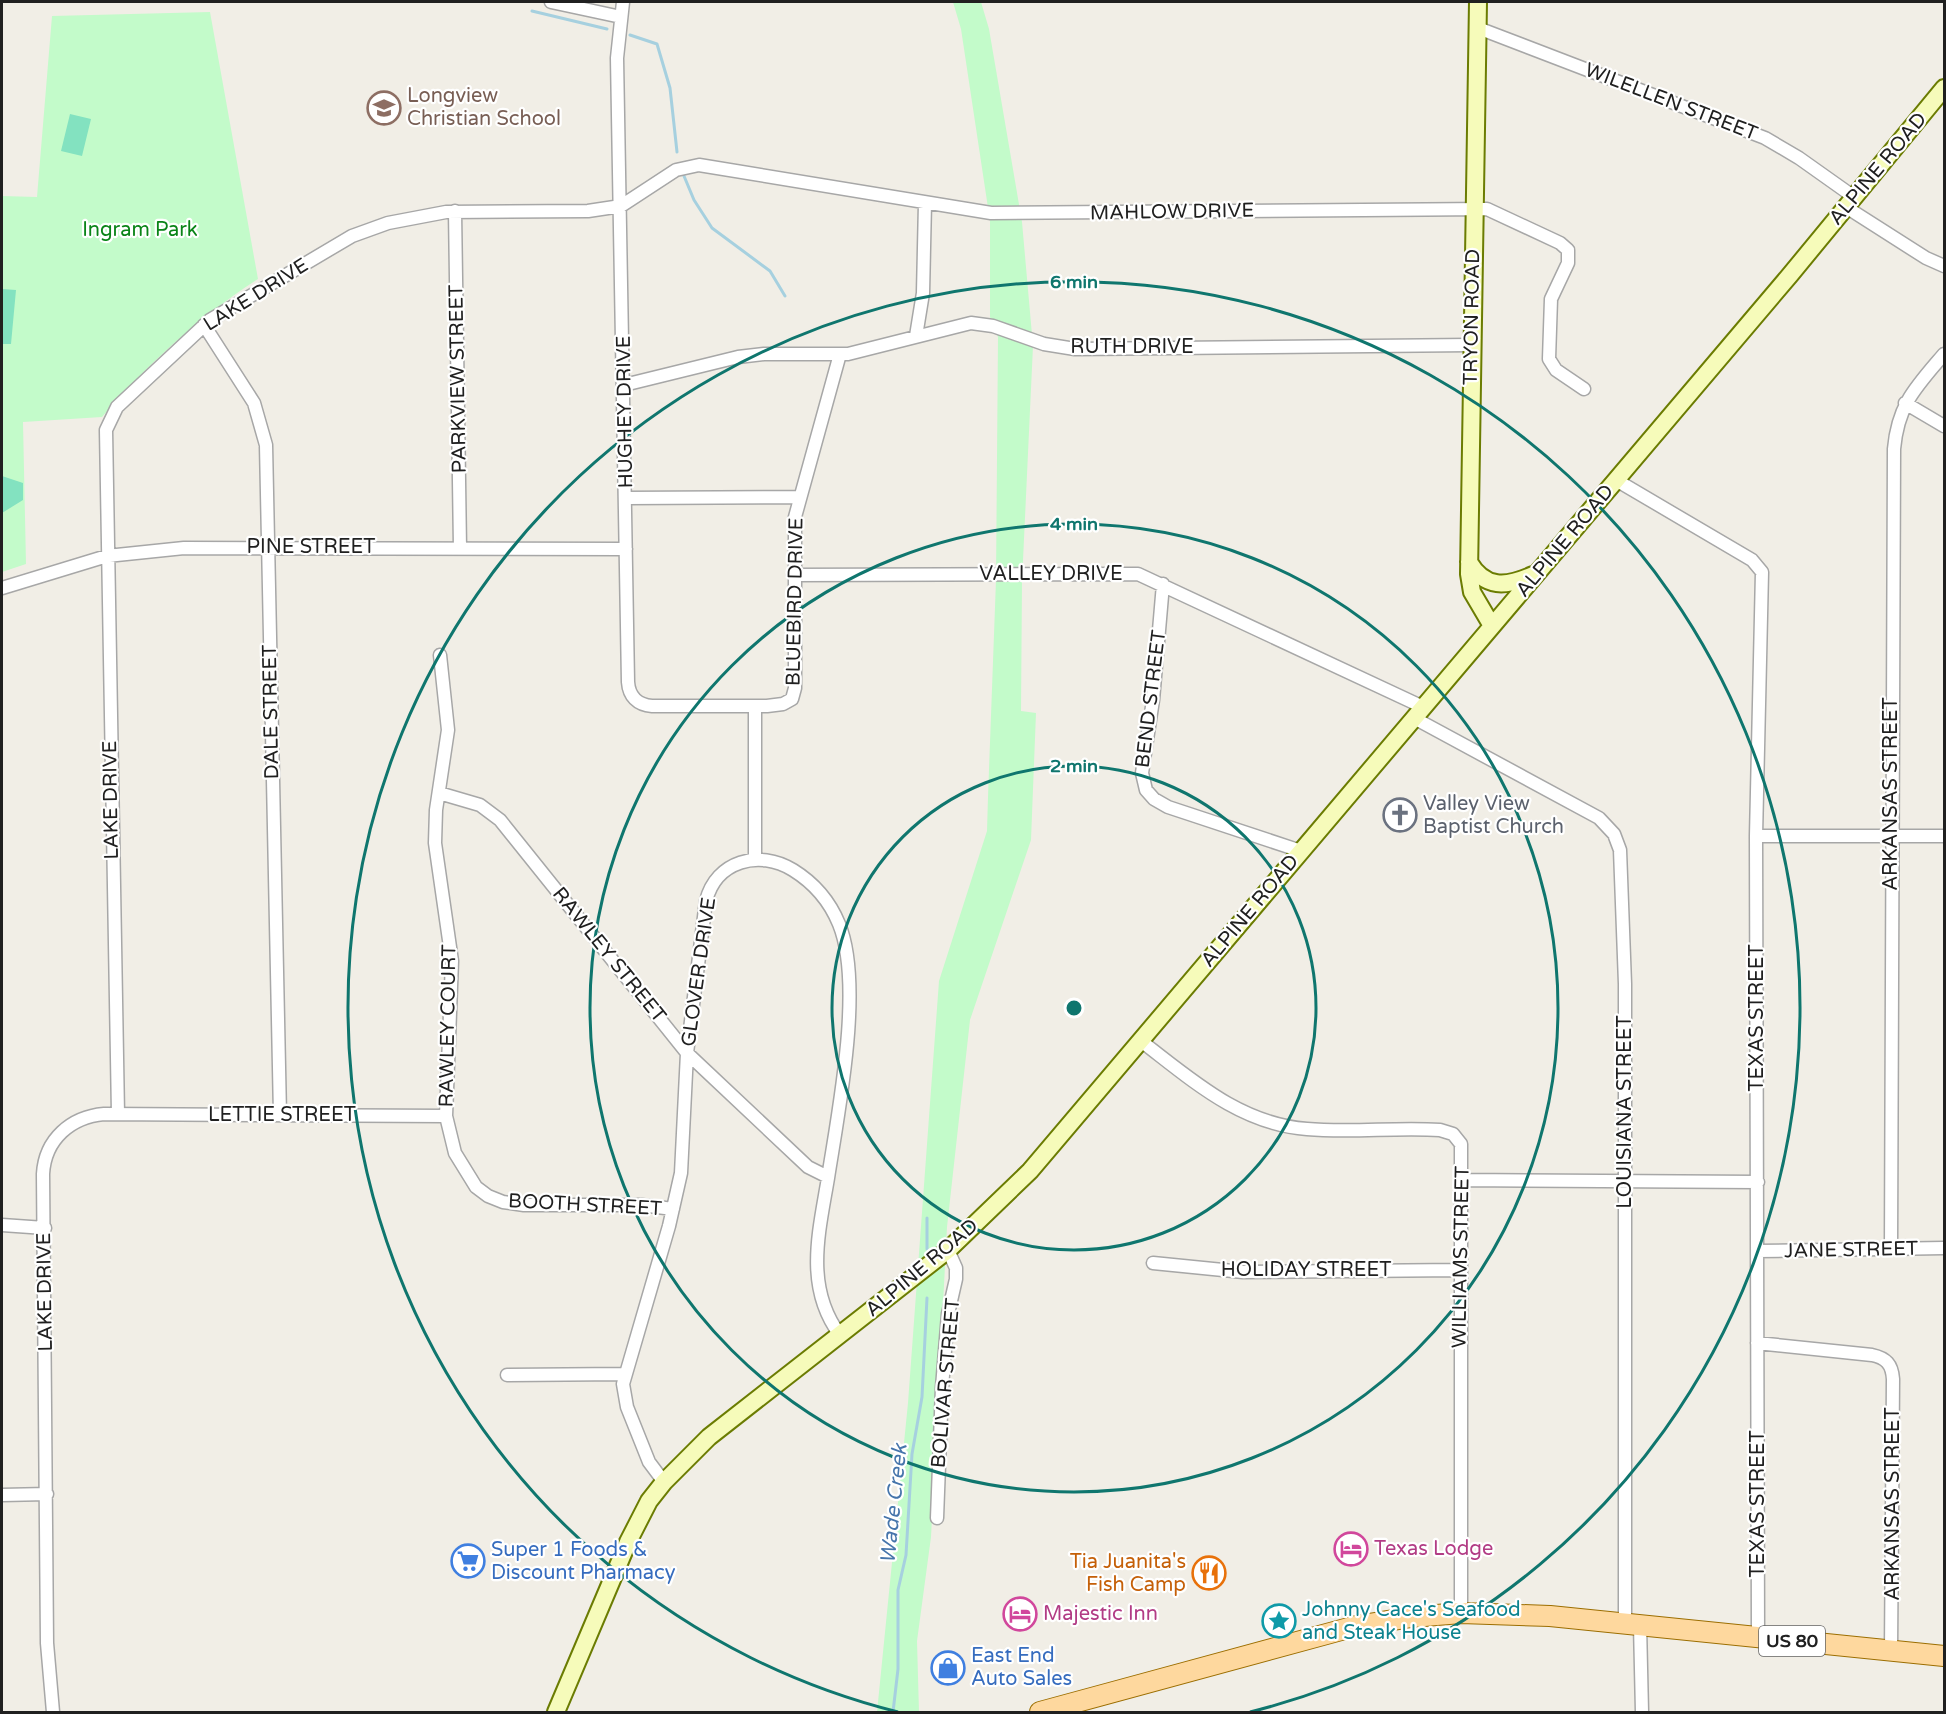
<svg xmlns="http://www.w3.org/2000/svg" width="1946" height="1714" viewBox="0 0 1946 1714" font-family="'Varela Round',sans-serif">
<rect width="100%" height="100%" fill="#f1eee6"/>
<path fill="#c3fbca" d="M 953,2 L 981,2 L 989,29 L 1022,222 L 1033,346 L 1022,582 L 1021,711 L 1036,713 L 1031,840 L 970,1020 L 947,1227 L 931,1537 L 917,1641 L 919,1712 L 877,1712 L 908,1403 L 939,981 L 987,831 L 988,797 L 996,580 L 998,337 L 990,317 L 990,221 L 961,29 Z
M 210,12 L 258,279 C 198,318 149,363 102,417 L 23,422 L 26,564 L 2,572 L 2,196 L 37,197 L 52,16 Z"/>
<path fill="#83e2c0" d="M 70,114 L 91,119 L 82,156 L 61,151 Z
M 2,289 L 16,290 L 11,344 L 2,344 Z
M 2,476 L 23,483 L 23,500 L 2,513 Z"/>
<g fill="none" stroke-linecap="round" stroke-linejoin="round">
<path stroke="#a6d0df" stroke-width="3" d="M 532,11 L 607,29
M 630,35 L 657,44 L 670,88 L 677,152
M 684,176 L 694,200 L 712,228 L 770,271 L 785,296
M 927,1218 L 927,1249
M 893,1712 L 898,1669 L 898,1590 L 906,1555 L 912,1454 L 922,1397 L 927,1298"/>
<defs>
<path id="street" d="M 551,2 L 621,17
M 623,2 L 617,58 L 628,682 C 629,696 637,705 652,706 L 767,706 L 783,704 L 792,699 L 795,688 L 795,517 L 840,354
M 1478,28 L 1765,138 L 1799,158 L 1854,197
M 1846,207 L 1926,258 L 1944,266
M 455,211 L 460,548
M 204,325 L 254,403 L 266,445 L 280,1115
M 916,336 L 923,293 L 925,203
M 624,385 L 738,357 L 764,354 L 848,354 L 971,323 L 993,326 L 1044,344 L 1075,349 L 1471,345
M 1905,403 L 1944,426
M 1616,480 L 1752,560 L 1762,572 L 1756,836 L 1758,1638
M 626,498 L 800,497
M 793,575 L 1138,574 L 1423,707
M 1163,584 L 1153,700 L 1142,773 L 1146,790 L 1154,799 L 1168,807 L 1301,851
M 2,588 L 107,556 L 184,548 L 626,549
M 440,655 L 448,730 L 436,810 L 435,843 L 452,961 L 446,1116 L 455,1153 L 476,1187 L 488,1196 L 503,1202 L 524,1205 L 641,1205 L 673,1209
M 1414,718 L 1599,818 L 1614,834 L 1620,850 L 1625,984 L 1625,1624
M 439,793 L 480,805 L 500,820 L 687,1053 L 808,1167 L 828,1177
M 1756,836 L 1944,836
M 755,859 L 755,706
M 1141,1041 C 1192,1080 1240,1124 1307,1129 C 1351,1133 1396,1127 1440,1130 L 1453,1134 L 1461,1144 L 1461,1613
M 118,1114 L 106,430 L 117,407 L 210,320 L 352,236 L 388,223 L 446,212 L 588,211 L 621,206 L 676,170 L 699,165 L 991,213 L 1487,209 L 1560,243 L 1568,250 L 1568,263 L 1551,299 L 1549,359 L 1556,370 L 1584,389
M 1462,1180 L 1758,1182
M 2,1225 L 45,1228
M 1891,1249 L 1894,449 C 1898,404 1916,387 1944,354
M 1757,1251 L 1944,1248
M 1153,1263 L 1243,1272 L 1460,1270
M 1757,1343 L 1872,1355 C 1886,1358 1892,1364 1893,1379 L 1891,1651
M 507,1375 L 624,1374
M 664,1482 L 649,1462 L 627,1407 L 623,1384 L 669,1226 L 681,1173 L 687,1053 L 706,901 C 716,861 759,849 793,870 C 814,883 830,902 839,924 C 864,985 838,1113 828,1178 C 819,1232 804,1287 840,1335
M 2,1495 L 47,1494
M 937,1518 L 942,1387 L 948,1314 L 956,1279 L 956,1268 L 948,1250
M 1640,1625 L 1642,1712
M 53,1712 L 47,1643 L 43,1174 C 45,1139 71,1117 104,1114 L 446,1116"/>
<path id="secondary" d="M 1478,2 L 1469,574 L 1472,592 L 1492,626
M 1469,562 C 1485,589 1506,587 1533,575
M 556,1712 L 628,1542 L 649,1501 L 664,1482 L 709,1437 L 948,1250 L 1030,1171 L 1790,275 L 1944,88"/>
<path id="primary" d="M 1040,1712 L 1356,1626 L 1412,1617 L 1461,1613 L 1550,1616 L 1944,1656"/>
</defs>
<use href="#street" stroke="#a7a7a7" stroke-width="15"/>
<use href="#secondary" stroke="#6b7c02" stroke-width="20"/>
<use href="#primary" stroke="#9c6e00" stroke-width="22"/>
<use href="#street" stroke="#fff" stroke-width="12"/>
<use href="#secondary" stroke="#f6fbba" stroke-width="16"/>
<use href="#primary" stroke="#fed89e" stroke-width="20"/>
</g>
<g fill="none" stroke="#0f766e" stroke-width="3">
<circle cx="1074" cy="1008" r="242"/>
<circle cx="1074" cy="1008" r="484"/>
<path d="M898 1712A726 726 0 1 1 1250 1712"/>
</g>
<defs>
<symbol id="school-ring" viewBox="-11 -11 22 22"><circle r="9.5" fill="#fff" stroke="#8d6e63" stroke-width="1.5"/><path d="M0-5L7-2L0 1L-7-2ZM-4 1L0 2.5L4 1V4Q0 6-4 4Z" fill="#8d6e63"/></symbol>
<symbol id="church-ring" viewBox="-11 -11 22 22"><circle r="9.5" fill="#fff" stroke="#6b7280" stroke-width="1.5"/><path d="M-1.2-6h2.4v3.5h3.3v2.4h-3.3V6h-2.4V-.1h-3.3v-2.4h3.3Z" fill="#6b7280"/></symbol>
<symbol id="hotel-ring" viewBox="-11 -11 22 22"><circle r="9.5" fill="#fff" stroke="#d1479c" stroke-width="1.5"/><path d="M-6-4.5h1.5V1H6V5H4.5V3h-9V5H-6ZM-4 0a1.8 1.8 0 1 1 3.6 0ZM.5 0V-2.5h3Q6-2.5 6 0Z" fill="#d1479c"/></symbol>
<symbol id="supermarket-ring" viewBox="-11 -11 22 22"><circle r="9.5" fill="#fff" stroke="#3f7fe0" stroke-width="1.5"/><path d="M-6-5.5h2.5l.6 2H6L4.5 2H-2.5L-4.4-4H-6ZM-1.5 3.2a1.3 1.3 0 1 0 .1 0ZM3 3.2a1.3 1.3 0 1 0 .1 0Z" fill="#3f7fe0"/></symbol>
<symbol id="restaurant-ring" viewBox="-11 -11 22 22"><circle r="9.5" fill="#fff" stroke="#e8710a" stroke-width="1.5"/><path d="M-5-6h1v4h1v-4h1v4h1v-4h1v5L-1.5 .5V6h-2V.5L-5-1ZM5-6V6H3V1.5H1.5Q1.5-4 5-6Z" fill="#e8710a"/></symbol>
<symbol id="sight-ring" viewBox="-11 -11 22 22"><circle r="9.5" fill="#fff" stroke="#0f9aa8" stroke-width="1.5"/><path d="M0-6L1.8-2.2L6-1.7L2.9 1.2L3.7 5.4L0 3.3L-3.7 5.4L-2.9 1.2L-6-1.7L-1.8-2.2Z" fill="#0f9aa8"/></symbol>
<symbol id="shop-ring" viewBox="-11 -11 22 22"><circle r="9.5" fill="#fff" stroke="#3f7fe0" stroke-width="1.5"/><path d="M-5-2.5h2.3a2.7 3.5 0 0 1 5.4 0H5L5.5 6h-11ZM-1.5-2.5h3a1.5 2.3 0 0 0-3 0Z" fill="#3f7fe0"/></symbol>
</defs>
<g fill-rule="evenodd">
<use href="#school-ring" x="365" y="89" width="38" height="38"/>
<use href="#church-ring" x="1381" y="796" width="38" height="38"/>
<use href="#hotel-ring" x="1332" y="1530" width="38" height="38"/>
<use href="#supermarket-ring" x="449" y="1542" width="38" height="38"/>
<use href="#restaurant-ring" x="1190" y="1554" width="38" height="38"/>
<use href="#hotel-ring" x="1001" y="1595" width="38" height="38"/>
<use href="#sight-ring" x="1260" y="1602" width="38" height="38"/>
<use href="#shop-ring" x="929" y="1649" width="38" height="38"/>
</g>
<g text-anchor="middle" dominant-baseline="central" stroke-width="4.5" stroke-linejoin="round" paint-order="stroke">
<rect fill="#fff" stroke="#636363" stroke-width="1.5" x="1759" y="1626" width="66" height="30" rx="4.5"/>
<g font-size="18" font-weight="bold" fill="#202020">
<text x="1792" y="1641">US 80</text>
</g>
<g font-size="20" fill="#785e54" stroke="#fff" text-anchor="start">
<text x="407" y="96">Longview<tspan x="407" dy="23">Christian School</tspan></text>
</g>
<g font-size="20" fill="#202020" stroke="#fff">
<text transform="translate(1671 102) rotate(21)">WILELLEN STREET</text>
<text transform="translate(1878 169) rotate(-50)">ALPINE ROAD</text>
<text transform="translate(1172 212) rotate(-1)">MAHLOW DRIVE</text>
<text transform="translate(256 295) rotate(-32)">LAKE DRIVE</text>
<text transform="translate(1472 317) rotate(-89)">TRYON ROAD</text>
<text x="1132" y="347">RUTH DRIVE</text>
<text transform="translate(458 379) rotate(-91)">PARKVIEW STREET</text>
<text transform="translate(625 412) rotate(-91)">HUGHEY DRIVE</text>
<text transform="translate(1565 541) rotate(-50)">ALPINE ROAD</text>
<text x="311" y="547">PINE STREET</text>
<text x="1051" y="574">VALLEY DRIVE</text>
<text transform="translate(795 602) rotate(-89)">BLUEBIRD DRIVE</text>
<text transform="translate(1151 699) rotate(-83)">BEND STREET</text>
<text transform="translate(271 712) rotate(-91)">DALE STREET</text>
<text transform="translate(1891 794) rotate(-90)">ARKANSAS STREET</text>
<text transform="translate(111 800) rotate(-91)">LAKE DRIVE</text>
<text transform="translate(1250 911) rotate(-50)">ALPINE ROAD</text>
<text transform="translate(609 955) rotate(51)">RAWLEY STREET</text>
<text transform="translate(699 972) rotate(-82)">GLOVER DRIVE</text>
<text transform="translate(1757 1018) rotate(-90)">TEXAS STREET</text>
<text transform="translate(448 1026) rotate(-89)">RAWLEY COURT</text>
<text transform="translate(1625 1112) rotate(-90)">LOUISIANA STREET</text>
<text x="282" y="1115">LETTIE STREET</text>
<text transform="translate(585 1205) rotate(3)">BOOTH STREET</text>
<text transform="translate(1851 1250) rotate(-1)">JANE STREET</text>
<text transform="translate(1461 1257) rotate(-89)">WILLIAMS STREET</text>
<text transform="translate(922 1268) rotate(-40)">ALPINE ROAD</text>
<text x="1306" y="1270">HOLIDAY STREET</text>
<text transform="translate(45 1292) rotate(-91)">LAKE DRIVE</text>
<text transform="translate(946 1383) rotate(-85)">BOLIVAR STREET</text>
<text transform="translate(1758 1504) rotate(-90)">TEXAS STREET</text>
<text transform="translate(1893 1504) rotate(-90)">ARKANSAS STREET</text>
</g>
<g font-size="20" fill="#098417" stroke="#fff">
<text x="140" y="230">Ingram Park</text>
</g>
<g font-size="20" fill="#5b616d" stroke="#fff" text-anchor="start">
<text x="1423" y="804">Valley View<tspan x="1423" dy="23">Baptist Church</tspan></text>
</g>
<g font-size="20" fill="#b23c85" stroke="#fff" text-anchor="start">
<text x="1374" y="1549">Texas Lodge</text>
<text x="1043" y="1614">Majestic Inn</text>
</g>
<g font-size="20" fill="#366cbe" stroke="#fff" text-anchor="start">
<text x="491" y="1550">Super 1 Foods &amp;<tspan x="491" dy="23">Discount Pharmacy</tspan></text>
<text x="971" y="1656">East End<tspan x="971" dy="23">Auto Sales</tspan></text>
</g>
<g font-size="20" fill="#c56008" stroke="#fff" text-anchor="end">
<text x="1186" y="1562">Tia Juanita's<tspan x="1186" dy="23">Fish Camp</tspan></text>
</g>
<g font-size="20" fill="#0d838f" stroke="#fff" text-anchor="start">
<text x="1302" y="1610">Johnny Cace's Seafood<tspan x="1302" dy="23">and Steak House</tspan></text>
</g>
<g font-size="21" font-style="italic" fill="#4675ab" stroke="#fff">
<text transform="translate(894 1504) rotate(-84)">Wade Creek</text>
</g>
</g>
<circle cx="1074" cy="1008" r="9" fill="#0f766e" stroke="#fff" stroke-width="3"/>
<g font-size="18" text-anchor="middle" font-weight="bold" fill="#0f766e" stroke="#fff" stroke-width="4.5" stroke-linejoin="round" paint-order="stroke">
<text x="1074" y="288">6 min</text>
<text x="1074" y="530">4 min</text>
<text x="1074" y="772">2 min</text>
</g>
<rect width="1946" height="1714" fill="none" stroke="#202020" stroke-width="6"/>
</svg>
